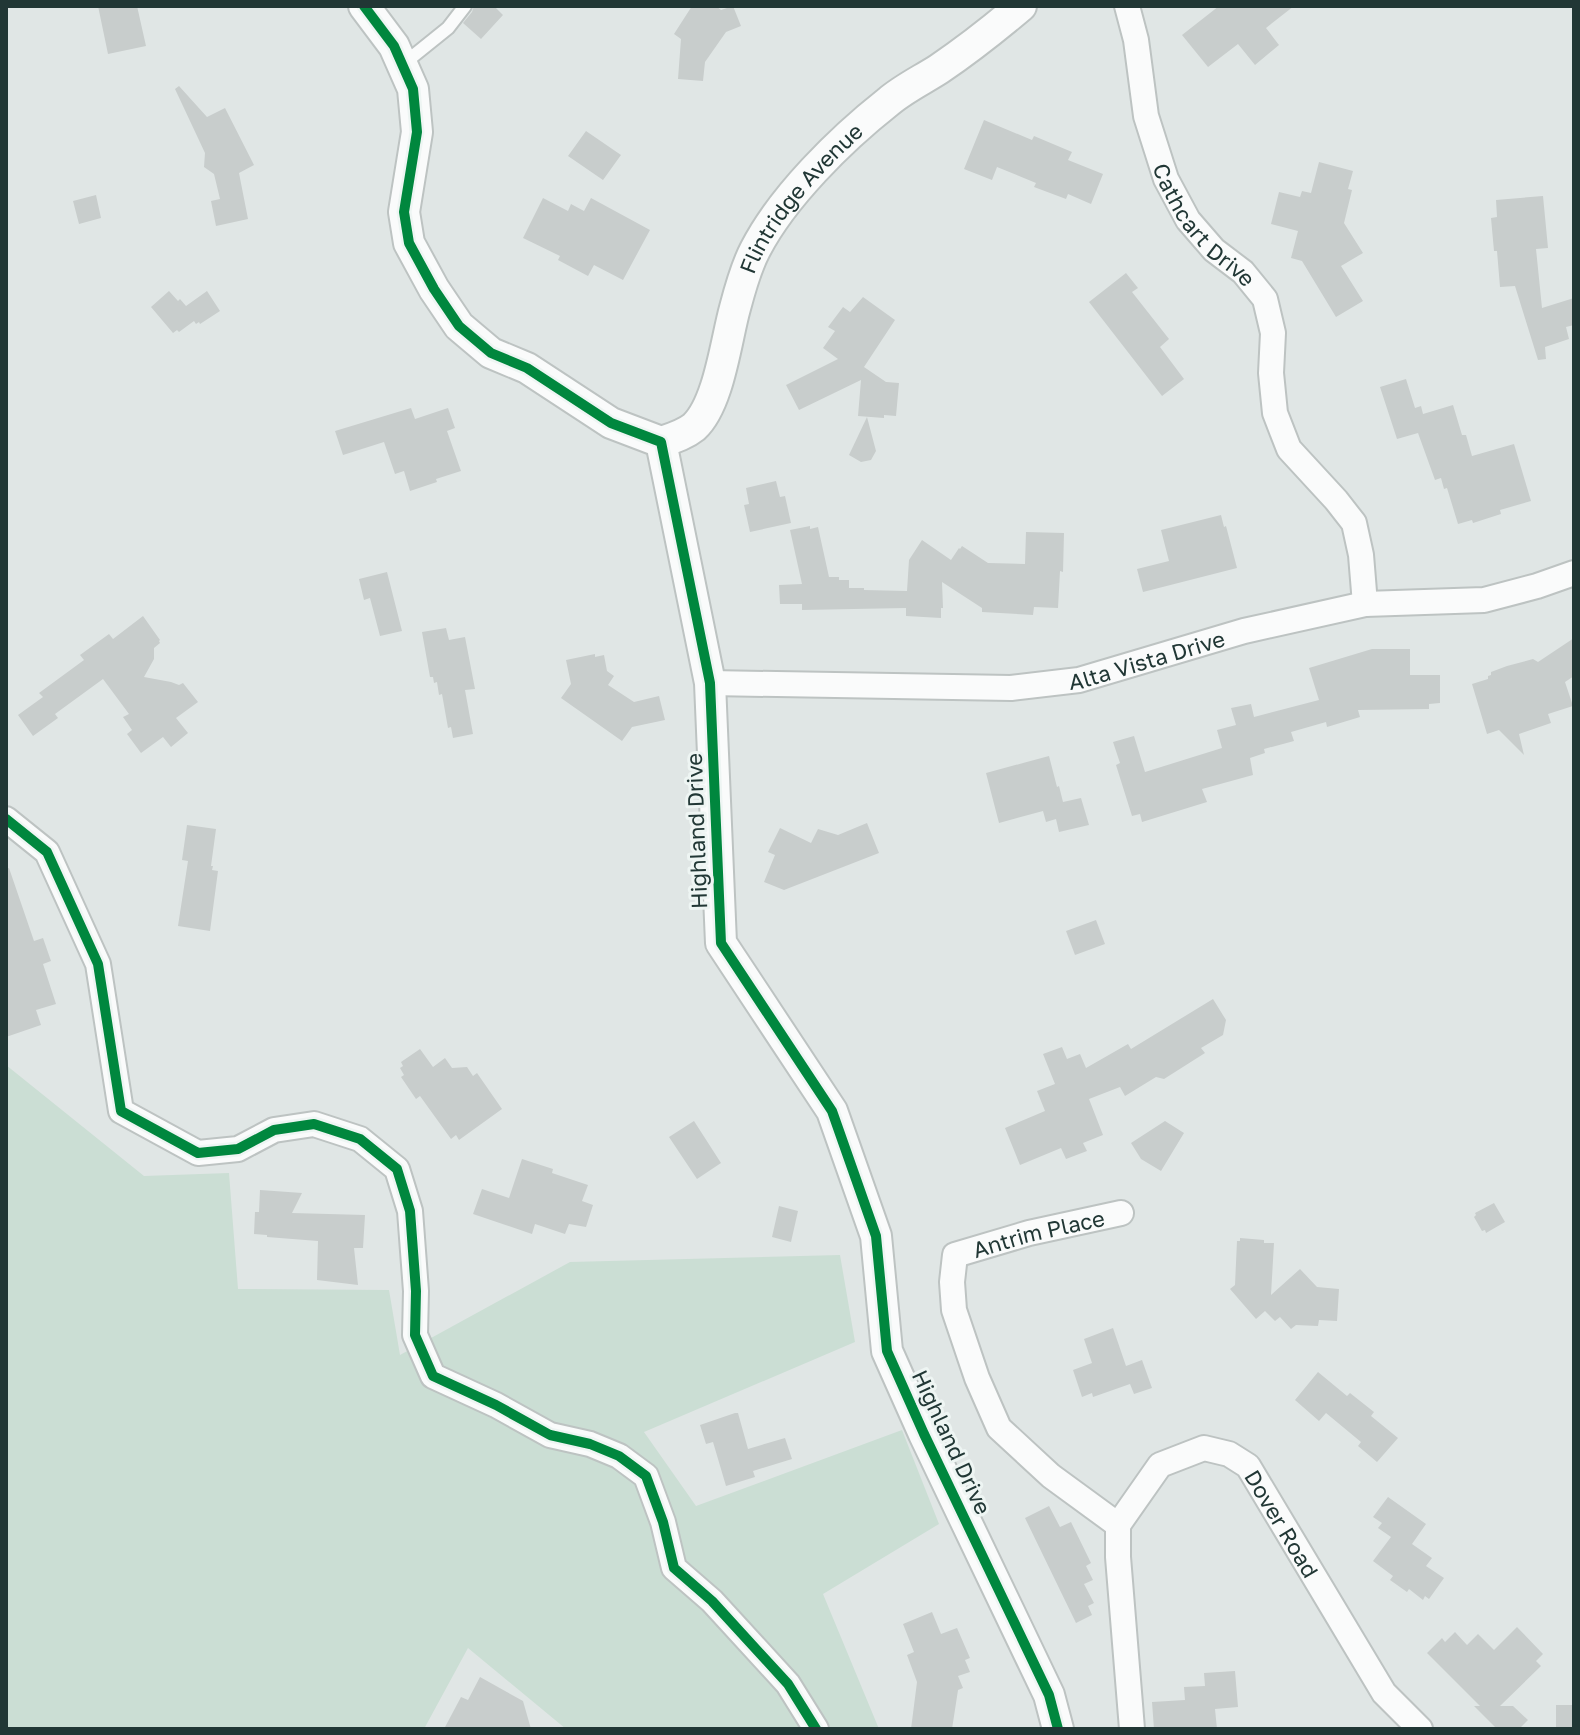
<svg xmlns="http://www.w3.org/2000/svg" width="1580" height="1735" viewBox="0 0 1580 1735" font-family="'Golos Text',sans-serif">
<rect width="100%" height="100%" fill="#e0e6e5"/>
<path fill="#cbded4" d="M 6,1065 L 144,1176 L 229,1173 L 238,1289 L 389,1290 L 400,1355 L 570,1262 L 840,1255 L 855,1342 L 644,1432 L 696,1506 L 902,1430 L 939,1524 L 823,1594 L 879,1729 L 566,1729 L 468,1648 L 424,1729 L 6,1729 Z"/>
<path fill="#c8cdcc" d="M 98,6 L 137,6 L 146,46 L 108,54 Z
M 474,6 L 494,6 L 503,15 L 481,39 L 463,23 L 472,12 Z
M 692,6 L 716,6 L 721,10 L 733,6 L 741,26 L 726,32 L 705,62 L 703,81 L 678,79 L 681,39 L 674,34 Z
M 1219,6 L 1294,6 L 1266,28 L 1279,45 L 1255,65 L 1238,44 L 1208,67 L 1182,35 Z
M 179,86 L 207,117 L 225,108 L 254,165 L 239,173 L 248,219 L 216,226 L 211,201 L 220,199 L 214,174 L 204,167 L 205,153 L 175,89 Z
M 984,120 L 1032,140 L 1034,136 L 1072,152 L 1068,160 L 1103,174 L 1091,204 L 1068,194 L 1066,199 L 1034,187 L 1036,183 L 997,167 L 992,180 L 964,169 Z
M 586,131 L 621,155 L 603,180 L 568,156 Z
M 1319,162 L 1353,171 L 1348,189 L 1352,190 L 1344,223 L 1363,253 L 1341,266 L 1363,301 L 1336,317 L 1302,261 L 1291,258 L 1298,231 L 1271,224 L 1279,192 L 1300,197 L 1302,191 L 1311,193 Z
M 96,195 L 101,218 L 79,224 L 73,201 Z
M 1543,196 L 1548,248 L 1536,249 L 1542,308 L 1574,298 L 1574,325 L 1566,327 L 1569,339 L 1545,347 L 1546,359 L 1538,360 L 1515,286 L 1500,287 L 1497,251 L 1494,251 L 1491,218 L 1497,217 L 1496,200 Z
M 543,198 L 568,211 L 571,204 L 584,211 L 591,198 L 650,230 L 623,280 L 594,265 L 588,276 L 558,260 L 560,256 L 523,238 Z
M 1126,273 L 1138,288 L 1132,292 L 1169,339 L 1160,347 L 1184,379 L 1162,396 L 1089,302 Z
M 169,291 L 178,301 L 180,299 L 186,306 L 207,291 L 220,311 L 200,324 L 199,322 L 196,324 L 194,321 L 179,332 L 177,330 L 173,333 L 151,307 Z
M 863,297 L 895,320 L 864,367 L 886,382 L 899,383 L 896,416 L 884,415 L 884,418 L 858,416 L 861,380 L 799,410 L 786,385 L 838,359 L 823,348 L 835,331 L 828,327 L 843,307 L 850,312 Z
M 1406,379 L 1415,408 L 1421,406 L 1423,414 L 1453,405 L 1462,435 L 1466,435 L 1472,456 L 1514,444 L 1531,501 L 1500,510 L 1501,514 L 1473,523 L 1472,520 L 1458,524 L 1447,488 L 1444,489 L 1441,478 L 1435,480 L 1418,433 L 1397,439 L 1380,387 Z
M 411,408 L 415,419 L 448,408 L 455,428 L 447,431 L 461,471 L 436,479 L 437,482 L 410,491 L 404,471 L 395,474 L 384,442 L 343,455 L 335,431 Z
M 867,417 L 876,451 L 871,460 L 861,462 L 849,455 Z
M 776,481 L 780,497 L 785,496 L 791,523 L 750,532 L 744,505 L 749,504 L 746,488 Z
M 1221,515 L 1224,527 L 1226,526 L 1237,568 L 1143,592 L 1137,569 L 1169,561 L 1161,530 Z
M 810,526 L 810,529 L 818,527 L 829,577 L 839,577 L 839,580 L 849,580 L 849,588 L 864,588 L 864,590 L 907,591 L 909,560 L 922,540 L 951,560 L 959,548 L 960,549 L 962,546 L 988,563 L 1025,564 L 1026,532 L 1064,533 L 1063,572 L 1060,571 L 1058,608 L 1034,607 L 1033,615 L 982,612 L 982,608 L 942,582 L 943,608 L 941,608 L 941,618 L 906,616 L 906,608 L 802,610 L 802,604 L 780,604 L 779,585 L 802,584 L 790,530 Z
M 387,572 L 402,631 L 380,636 L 370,598 L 364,600 L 359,579 Z
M 143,616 L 160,640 L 159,641 L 160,643 L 154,648 L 154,659 L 144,677 L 171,682 L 179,685 L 183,683 L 198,702 L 176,718 L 188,733 L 171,747 L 163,737 L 141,753 L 127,734 L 132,730 L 123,717 L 129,714 L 103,679 L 55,714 L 58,718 L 33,736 L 18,715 L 43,697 L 39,693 L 84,660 L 80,655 L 109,634 L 113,639 Z
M 446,628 L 449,640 L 465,637 L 475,689 L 465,690 L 473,734 L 453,738 L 451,727 L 448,728 L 442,694 L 439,695 L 437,682 L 434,683 L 433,677 L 430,677 L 422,632 Z
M 1574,638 L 1574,676 L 1565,682 L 1573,706 L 1548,714 L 1551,723 L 1519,734 L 1524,755 L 1499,730 L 1487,734 L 1472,684 L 1488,679 L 1488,676 L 1491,675 L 1491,672 L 1507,666 L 1533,659 L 1538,662 Z
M 1372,649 L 1410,649 L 1410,675 L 1440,675 L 1440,703 L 1429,704 L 1429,709 L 1358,710 L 1360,717 L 1327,727 L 1326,722 L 1291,732 L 1294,741 L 1264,749 L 1265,753 L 1250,758 L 1253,775 L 1202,789 L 1207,802 L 1142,822 L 1140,814 L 1132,816 L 1116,765 L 1120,763 L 1113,742 L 1134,736 L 1145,772 L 1222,748 L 1217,730 L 1236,725 L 1231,708 L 1251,704 L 1254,717 L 1319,700 L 1309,668 Z
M 595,654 L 595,657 L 604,655 L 607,671 L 614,676 L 608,685 L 634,702 L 659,696 L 665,720 L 632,727 L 622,741 L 561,698 L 571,684 L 566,660 Z
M 1049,756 L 1057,787 L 1059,786 L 1063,802 L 1081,798 L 1089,825 L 1059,832 L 1056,819 L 1046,822 L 1043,811 L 999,823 L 986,773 Z
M 867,823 L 879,853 L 784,890 L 764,882 L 775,855 L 768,852 L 780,828 L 811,843 L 818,829 L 838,835 Z
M 187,825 L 216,829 L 211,866 L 213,866 L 212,870 L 218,871 L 210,931 L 178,926 L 188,861 L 182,860 Z
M 9,868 L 34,941 L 43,938 L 51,961 L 43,964 L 56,1004 L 36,1010 L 41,1025 L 6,1037 L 6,869 Z
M 1096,920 L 1105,944 L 1075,955 L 1066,931 Z
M 1213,999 L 1226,1020 L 1223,1035 L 1201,1048 L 1205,1053 L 1164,1079 L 1156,1077 L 1125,1096 L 1120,1087 L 1089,1099 L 1103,1135 L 1083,1143 L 1087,1151 L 1066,1159 L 1061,1148 L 1020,1165 L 1005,1128 L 1045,1111 L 1037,1091 L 1055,1084 L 1043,1054 L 1062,1047 L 1067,1059 L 1080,1054 L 1086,1068 L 1128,1044 L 1131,1049 Z
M 420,1049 L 433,1067 L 445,1058 L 452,1068 L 467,1067 L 473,1076 L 477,1073 L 502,1109 L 459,1140 L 456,1135 L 451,1139 L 420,1096 L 416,1099 L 401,1077 L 404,1075 L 400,1068 L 403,1066 L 401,1062 Z
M 694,1121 L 721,1163 L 697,1179 L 669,1137 Z
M 1165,1121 L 1184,1133 L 1161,1171 L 1141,1159 L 1131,1143 Z
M 522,1159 L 553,1169 L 552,1173 L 588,1185 L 582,1201 L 593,1205 L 586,1227 L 569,1224 L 565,1234 L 535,1224 L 532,1234 L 473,1214 L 482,1189 L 509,1198 Z
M 260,1190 L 302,1193 L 292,1213 L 365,1215 L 363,1248 L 354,1248 L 358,1285 L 317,1280 L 318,1241 L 267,1237 L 267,1235 L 254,1234 L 255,1212 L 259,1212 Z
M 1494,1203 L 1505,1222 L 1486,1233 L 1485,1230 L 1482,1231 L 1474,1217 L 1476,1215 L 1475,1213 Z
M 779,1206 L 798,1211 L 791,1242 L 772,1237 Z
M 1240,1238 L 1264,1240 L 1264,1243 L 1274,1243 L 1271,1295 L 1300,1269 L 1317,1287 L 1339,1289 L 1337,1321 L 1319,1320 L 1318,1326 L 1296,1325 L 1291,1329 L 1280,1317 L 1275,1321 L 1265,1311 L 1256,1319 L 1230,1289 L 1235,1285 L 1237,1241 L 1240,1241 Z
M 1113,1328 L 1126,1366 L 1142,1360 L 1152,1388 L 1134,1394 L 1130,1384 L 1093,1397 L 1092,1393 L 1082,1397 L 1073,1370 L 1092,1363 L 1084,1339 Z
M 1318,1372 L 1347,1396 L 1350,1393 L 1374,1412 L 1371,1416 L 1398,1438 L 1377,1462 L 1358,1446 L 1361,1442 L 1326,1413 L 1319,1421 L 1295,1400 Z
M 735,1413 L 738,1413 L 748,1449 L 785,1438 L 792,1459 L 753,1471 L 755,1477 L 726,1486 L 713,1442 L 706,1444 L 700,1425 Z
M 1388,1497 L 1426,1524 L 1412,1544 L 1432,1558 L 1426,1566 L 1444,1578 L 1429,1599 L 1425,1596 L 1423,1600 L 1409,1589 L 1407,1592 L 1390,1580 L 1393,1576 L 1373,1561 L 1391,1537 L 1378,1528 L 1382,1523 L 1373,1517 Z
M 1049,1506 L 1060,1527 L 1071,1522 L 1091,1563 L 1086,1566 L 1093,1580 L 1084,1584 L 1094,1603 L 1088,1606 L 1092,1615 L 1076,1623 L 1025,1518 Z
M 932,1612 L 941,1634 L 957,1628 L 970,1658 L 965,1660 L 970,1672 L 958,1676 L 963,1688 L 958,1690 L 952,1729 L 911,1729 L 917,1682 L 907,1655 L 914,1652 L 903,1624 Z
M 1517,1627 L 1543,1654 L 1536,1661 L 1541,1666 L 1500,1706 L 1513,1706 L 1528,1720 L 1519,1729 L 1497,1729 L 1474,1706 L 1480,1706 L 1427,1653 L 1442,1638 L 1445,1642 L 1455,1632 L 1467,1645 L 1478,1634 L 1494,1650 Z
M 1235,1671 L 1238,1707 L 1215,1709 L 1217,1729 L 1154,1729 L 1152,1702 L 1185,1700 L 1184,1687 L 1205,1686 L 1204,1673 Z
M 480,1677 L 523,1701 L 531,1729 L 444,1729 L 461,1697 L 468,1700 Z
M 1556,1705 L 1574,1705 L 1574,1729 L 1556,1729 Z"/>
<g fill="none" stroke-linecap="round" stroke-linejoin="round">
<defs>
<path id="service" d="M 402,65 L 448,28 L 465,6"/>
<g id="minor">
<path id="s1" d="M 1127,6 L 1136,40 L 1146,116 L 1166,179 L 1188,220 L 1214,250 L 1243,272 L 1265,299 L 1273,333 L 1271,373 L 1275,413 L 1289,449 L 1336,500 L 1354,523 L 1361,555 L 1365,604"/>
<path id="s2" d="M 710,683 L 1011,688 L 1079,680 L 1244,631 L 1365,604 L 1484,600 L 1537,586 L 1574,573"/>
<path d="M 6,819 L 47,852 L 98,964 L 121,1111 L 198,1153 L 238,1149 L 274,1130 L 314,1124 L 360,1139 L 397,1169 L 410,1211 L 416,1291 L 415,1335 L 433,1376 L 496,1405 L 550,1435 L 590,1444 L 619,1456 L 646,1476 L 663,1522 L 674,1568 L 712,1601 L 788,1684 L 816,1729"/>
<path id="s3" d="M 1118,1525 L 1051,1476 L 999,1428 L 977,1378 L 954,1310 L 952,1282 L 955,1255 L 1029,1233 L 1121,1213"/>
<path id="s4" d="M 1132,1729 L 1118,1557 L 1118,1525 L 1160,1465 L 1204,1448 L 1229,1454 L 1248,1466 L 1384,1693 L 1420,1729"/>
</g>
<g id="tertiary">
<path d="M 364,6 L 394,46 L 413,89 L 417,132 L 404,212 L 409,243 L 434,289 L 459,326 L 491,353 L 527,368 L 611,423 L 661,442 L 710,683 L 721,943 L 832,1111 L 876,1236 L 887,1351 L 924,1434 L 1049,1695 L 1058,1729"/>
<path id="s5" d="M 661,442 C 673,438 684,435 694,427 C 719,404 726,340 735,308 C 740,289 746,267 755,250 C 782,197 841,139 888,102 C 903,89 922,80 939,69 C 967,50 995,28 1021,6"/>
</g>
</defs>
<use href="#service" stroke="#bdc3c2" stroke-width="16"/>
<use href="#minor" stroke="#bdc3c2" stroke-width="28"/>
<use href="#tertiary" stroke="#bdc3c2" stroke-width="34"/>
<use href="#service" stroke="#fafbfb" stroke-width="12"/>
<use href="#minor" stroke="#fafbfb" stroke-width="24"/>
<use href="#tertiary" stroke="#fafbfb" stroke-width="30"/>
<defs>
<path id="cycleway" d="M 364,6 L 394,46 L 413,89 L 417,132 L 404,212 L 409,243 L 434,289 L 459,326 L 491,353 L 527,368 L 611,423 L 661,442 L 710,683 L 721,943 L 832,1111 L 876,1236 L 887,1351 L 924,1434 L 1049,1695 L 1058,1729
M 6,819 L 47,852 L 98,964 L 121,1111 L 198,1153 L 238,1149 L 274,1130 L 314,1124 L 360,1139 L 397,1169 L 410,1211 L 416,1291 L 415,1335 L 433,1376 L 496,1405 L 550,1435 L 590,1444 L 619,1456 L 646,1476 L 663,1522 L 674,1568 L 712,1601 L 788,1684 L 816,1729"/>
</defs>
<use href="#cycleway" stroke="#eef5f3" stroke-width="15"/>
<use href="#cycleway" stroke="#00873e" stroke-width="10"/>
</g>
<g text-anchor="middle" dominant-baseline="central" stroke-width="6" stroke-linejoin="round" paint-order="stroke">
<g font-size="22" fill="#213735" stroke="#eef5f3">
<text stroke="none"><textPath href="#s5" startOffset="294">Flintridge Avenue</textPath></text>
<text stroke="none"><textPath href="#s1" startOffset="238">Cathcart Drive</textPath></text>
<text stroke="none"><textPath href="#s2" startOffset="440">Alta Vista Drive</textPath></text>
<text transform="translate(696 831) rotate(-92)">Highland Drive</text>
<text stroke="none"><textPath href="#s3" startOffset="422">Antrim Place</textPath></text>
<text transform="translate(952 1442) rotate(65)">Highland Drive</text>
<text stroke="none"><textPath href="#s4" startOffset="440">Dover Road</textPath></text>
</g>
</g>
<rect width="1580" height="1735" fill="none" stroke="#213735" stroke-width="16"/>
</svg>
